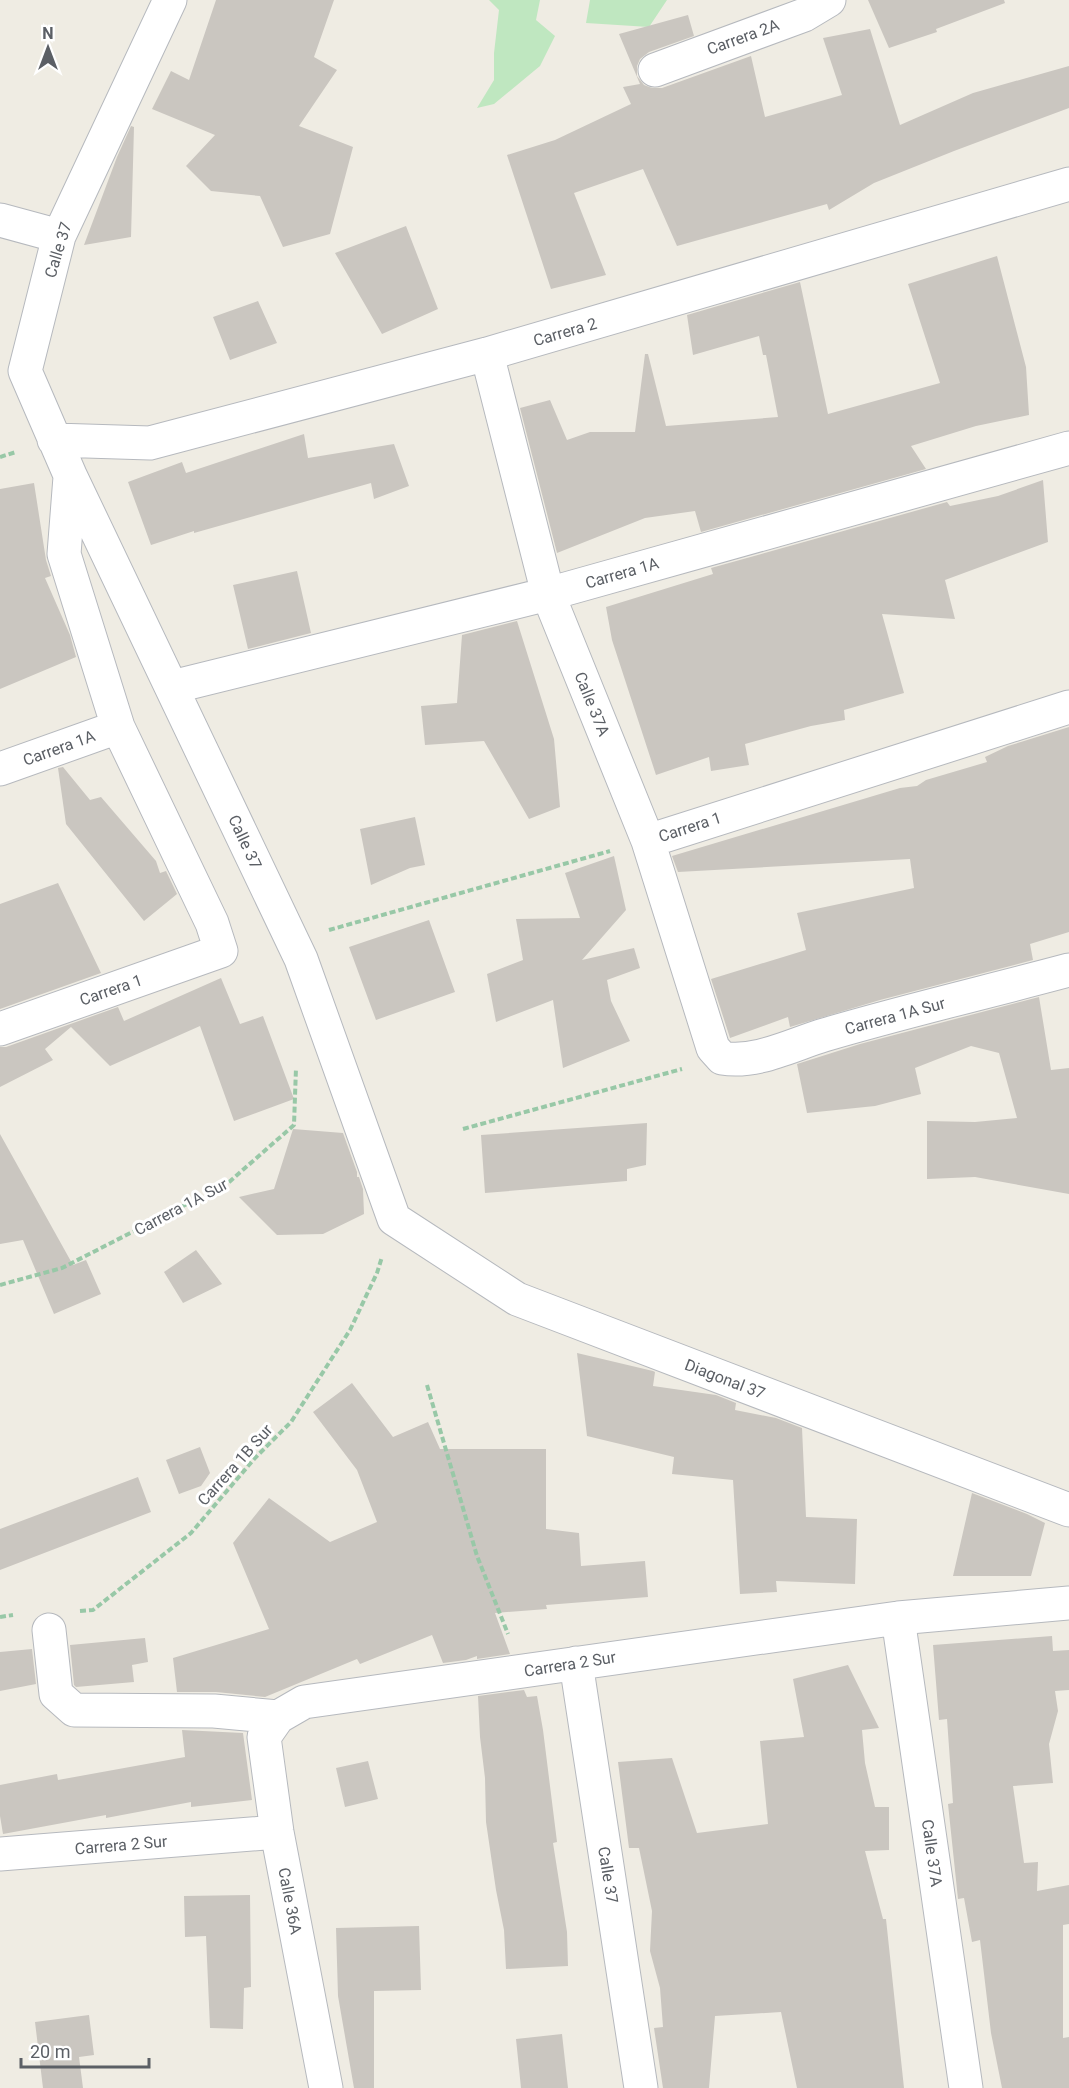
<svg xmlns="http://www.w3.org/2000/svg" width="1069" height="2088" viewBox="0 0 1069 2088" font-family="Roboto,sans-serif">
<rect width="100%" height="100%" fill="#efece3"/>
<path fill="#bfe7c0" d="M 489,0 L 540,0 L 536,20 L 555,36 L 540,66 L 494,104 L 477,108 L 494,80 L 494,53 L 499,10 Z
M 590,0 L 667,0 L 649,27 L 586,23 Z"/>
<path fill="#cac6c0" d="M 216,0 L 334,0 L 314,57 L 337,70 L 299,126 L 353,147 L 330,234 L 283,247 L 260,196 L 211,191 L 186,166 L 215,135 L 152,109 L 171,71 L 189,80 Z
M 868,0 L 1004,0 L 1005,3 L 936,29 L 937,32 L 889,48 Z
M 688,15 L 694,36 L 649,52 L 640,59 L 637,66 L 637,76 L 644,85 L 652,88 L 662,88 L 751,56 L 765,117 L 842,95 L 823,38 L 870,29 L 900,125 L 973,93 L 1069,66 L 1069,108 L 954,151 L 874,183 L 829,210 L 827,204 L 677,246 L 643,169 L 574,193 L 606,275 L 551,289 L 507,155 L 555,140 L 631,104 L 623,87 L 640,84 L 619,34 Z
M 131,126 L 134,127 L 131,237 L 84,245 L 117,157 Z
M 406,226 L 438,309 L 382,334 L 335,253 Z
M 997,256 L 1026,367 L 1029,415 L 976,426 L 911,446 L 926,469 L 701,532 L 695,511 L 645,518 L 557,553 L 520,408 L 550,400 L 567,440 L 590,432 L 635,432 L 645,354 L 648,354 L 666,426 L 778,417 L 766,355 L 763,355 L 759,336 L 693,355 L 687,315 L 800,282 L 828,414 L 940,383 L 908,284 Z
M 258,301 L 277,343 L 230,360 L 213,317 Z
M 304,434 L 308,458 L 394,444 L 409,486 L 374,499 L 371,483 L 194,533 L 194,531 L 151,545 L 128,482 L 182,462 L 186,473 Z
M 1043,480 L 1048,542 L 945,580 L 955,619 L 882,614 L 904,693 L 844,710 L 845,720 L 811,726 L 745,744 L 749,765 L 711,771 L 709,757 L 656,775 L 612,640 L 606,607 L 713,574 L 711,568 L 947,502 L 950,506 L 998,496 Z
M 34,483 L 46,560 L 51,576 L 45,578 L 70,635 L 76,657 L 0,689 L 0,489 Z
M 297,571 L 311,633 L 248,649 L 233,585 Z
M 517,621 L 554,739 L 560,807 L 529,819 L 484,741 L 425,745 L 421,706 L 457,703 L 462,635 Z
M 1069,727 L 1069,932 L 1030,944 L 1033,960 L 880,1000 L 790,1027 L 788,1017 L 730,1038 L 711,979 L 806,950 L 797,913 L 914,888 L 910,859 L 678,872 L 672,856 L 900,788 L 917,786 L 926,780 L 987,762 L 985,757 L 1008,746 Z
M 63,767 L 90,800 L 101,797 L 156,861 L 160,873 L 166,871 L 177,894 L 144,921 L 66,824 L 58,768 Z
M 415,817 L 425,865 L 410,868 L 371,885 L 360,829 Z
M 614,856 L 626,910 L 582,960 L 634,948 L 640,968 L 607,980 L 611,1001 L 630,1041 L 563,1068 L 553,1000 L 496,1022 L 487,974 L 523,960 L 516,919 L 580,918 L 565,873 Z
M 58,883 L 101,973 L 0,1009 L 0,904 Z
M 429,920 L 455,992 L 376,1020 L 349,947 Z
M 221,978 L 240,1024 L 263,1016 L 294,1099 L 234,1121 L 200,1026 L 110,1066 L 71,1027 L 45,1049 L 53,1060 L 0,1087 L 0,1047 L 6,1047 L 118,1007 L 124,1021 Z
M 1039,997 L 1051,1070 L 1069,1068 L 1069,1194 L 975,1177 L 927,1179 L 927,1121 L 975,1122 L 1017,1118 L 999,1053 L 971,1046 L 915,1068 L 921,1094 L 875,1106 L 807,1113 L 797,1064 L 860,1044 Z
M 647,1123 L 646,1165 L 627,1169 L 627,1181 L 485,1193 L 481,1135 Z
M 293,1129 L 343,1133 L 357,1172 L 357,1177 L 359,1177 L 363,1189 L 364,1214 L 323,1234 L 277,1235 L 239,1197 L 274,1189 Z
M 0,1134 L 73,1265 L 86,1260 L 101,1294 L 54,1314 L 23,1240 L 0,1244 Z
M 196,1250 L 222,1284 L 183,1303 L 164,1272 Z
M 577,1353 L 653,1371 L 655,1372 L 653,1386 L 716,1395 L 736,1403 L 735,1410 L 776,1418 L 802,1428 L 806,1517 L 857,1519 L 855,1584 L 776,1581 L 777,1592 L 740,1594 L 733,1480 L 672,1474 L 674,1457 L 587,1436 Z
M 352,1383 L 393,1437 L 428,1422 L 440,1449 L 546,1449 L 546,1529 L 579,1533 L 581,1566 L 645,1561 L 648,1597 L 546,1605 L 547,1609 L 495,1613 L 510,1654 L 477,1659 L 477,1656 L 466,1660 L 443,1663 L 432,1635 L 360,1664 L 357,1659 L 265,1697 L 216,1692 L 177,1692 L 173,1658 L 269,1629 L 233,1543 L 269,1498 L 330,1542 L 377,1522 L 357,1470 L 313,1412 Z
M 200,1447 L 210,1473 L 201,1486 L 179,1494 L 166,1460 Z
M 138,1477 L 151,1512 L 0,1570 L 0,1529 Z
M 972,1493 L 1027,1514 L 1045,1523 L 1031,1576 L 953,1576 Z
M 1052,1636 L 1053,1651 L 1069,1650 L 1069,1690 L 1055,1691 L 1058,1711 L 1049,1744 L 1053,1783 L 1013,1786 L 1024,1863 L 1038,1862 L 1037,1891 L 1069,1885 L 1069,1924 L 1063,1925 L 1063,2038 L 1069,2037 L 1069,2088 L 1002,2088 L 991,2033 L 980,1940 L 972,1942 L 964,1898 L 958,1899 L 948,1804 L 953,1803 L 947,1719 L 939,1720 L 933,1645 Z
M 145,1638 L 148,1662 L 132,1665 L 134,1682 L 76,1687 L 74,1685 L 70,1645 Z
M 32,1649 L 36,1684 L 0,1691 L 0,1652 Z
M 848,1665 L 879,1728 L 862,1730 L 865,1763 L 875,1807 L 889,1807 L 889,1850 L 865,1851 L 883,1919 L 886,1919 L 904,2088 L 797,2088 L 781,2012 L 715,2016 L 709,2088 L 663,2088 L 654,2028 L 663,2027 L 660,1988 L 650,1951 L 652,1911 L 639,1848 L 629,1848 L 618,1762 L 672,1758 L 697,1833 L 768,1824 L 760,1741 L 804,1737 L 793,1679 Z
M 524,1690 L 527,1697 L 537,1696 L 543,1730 L 557,1842 L 553,1843 L 567,1932 L 568,1966 L 506,1969 L 504,1930 L 496,1890 L 486,1822 L 485,1778 L 480,1737 L 478,1696 Z
M 182,1730 L 243,1733 L 252,1800 L 191,1807 L 191,1802 L 106,1818 L 106,1815 L 3,1834 L 0,1816 L 0,1785 L 57,1774 L 58,1780 L 185,1757 Z
M 368,1761 L 378,1799 L 345,1807 L 336,1768 Z
M 250,1895 L 251,1987 L 244,1988 L 243,2029 L 210,2028 L 206,1936 L 185,1937 L 184,1896 Z
M 419,1926 L 421,1990 L 374,1991 L 374,2088 L 354,2088 L 338,1996 L 336,1928 Z
M 89,2015 L 94,2055 L 79,2057 L 83,2088 L 43,2088 L 35,2022 Z
M 562,2034 L 568,2088 L 521,2088 L 516,2039 Z"/>
<g fill="none" stroke-linecap="round" stroke-linejoin="round">
<defs>
<path id="minor" d="M 170,0 L 59,236 L 25,371 L 70,475 L 301,959 L 394,1219 L 517,1299 L 1069,1510
M 655,70 L 804,15 L 829,0
M 0,220 L 59,236
M 487,354 L 548,594 L 648,841 L 713,1048 L 722,1058 C 756,1064 791,1045 824,1035 C 905,1011 987,992 1069,970
M 54,440 L 150,443 L 487,354 L 1069,184
M 172,687 L 548,594 L 1069,448
M 0,769 L 118,727
M 648,841 L 1069,707
M 0,1029 L 221,951 L 212,923 L 118,727 L 64,554 L 70,477
M 898,1618 L 966,2088
M 49,1630 L 56,1694 L 74,1710 L 214,1711 L 278,1717 L 304,1702 L 898,1618 L 1069,1603
M 576,1663 L 641,2088
M 278,1717 L 264,1737 L 277,1832 L 326,2088
M 0,1854 L 277,1832"/>
</defs>
<use href="#minor" stroke="#b6b9be" stroke-width="35"/>
<path stroke="#98c8a7" stroke-width="4" stroke-dasharray="6 3" stroke-linecap="butt" d="M 0,457 L 16,452
M 329,930 L 610,851
M 463,1129 L 682,1069
M 0,1285 L 62,1268 L 228,1183 L 294,1125 L 296,1068
M 427,1385 L 477,1556 L 508,1634
M 80,1611 L 93,1610 L 191,1533 L 255,1458 L 291,1422 L 350,1330 L 377,1273 L 382,1257
M 0,1617 L 13,1615"/>
<use href="#minor" stroke="#fff" stroke-width="33"/>
</g>
<g text-anchor="middle" dominant-baseline="central" stroke-width="6" stroke-linejoin="round" paint-order="stroke">
<g font-size="16" fill="#5b5f65" stroke="#fff">
<text transform="translate(743 37) rotate(-20)">Carrera 2A</text>
<text transform="translate(58 250) rotate(-73)">Calle 37</text>
<text transform="translate(565 332) rotate(-16)">Carrera 2</text>
<text transform="translate(622 573) rotate(-16)">Carrera 1A</text>
<text transform="translate(592 704) rotate(68)">Calle 37A</text>
<text transform="translate(59 748) rotate(-20)">Carrera 1A</text>
<text transform="translate(690 827) rotate(-18)">Carrera 1</text>
<text transform="translate(245 842) rotate(65)">Calle 37</text>
<text transform="translate(111 990) rotate(-19)">Carrera 1</text>
<text transform="translate(895 1016) rotate(-15)">Carrera 1A Sur</text>
<text transform="translate(181 1207) rotate(-28)">Carrera 1A Sur</text>
<text transform="translate(725 1379) rotate(21)">Diagonal 37</text>
<text transform="translate(235 1465) rotate(-48)">Carrera 1B Sur</text>
<text transform="translate(570 1664) rotate(-9)">Carrera 2 Sur</text>
<text transform="translate(121 1845) rotate(-5)">Carrera 2 Sur</text>
<text transform="translate(932 1853) rotate(82)">Calle 37A</text>
<text transform="translate(608 1875) rotate(81)">Calle 37</text>
<text transform="translate(290 1901) rotate(79)">Calle 36A</text>
</g>
</g>
<g transform="translate(48 48)" stroke="#ffffff" stroke-width="4.5" paint-order="stroke">
<path d="M0-4.5L10 22L0 15L-10 22Z" fill="#5b5f65"/>
<text y="-9" font-size="16" font-weight="bold" text-anchor="middle" fill="#5b5f65">N</text>
</g>
<path d="M21 2058v9h128v-9" fill="none" stroke="#5b5f65" stroke-width="3"/>
<text x="30" y="2058" font-size="18" fill="#5b5f65" stroke="#ffffff" stroke-width="4.5" paint-order="stroke">20 m</text>
</svg>
